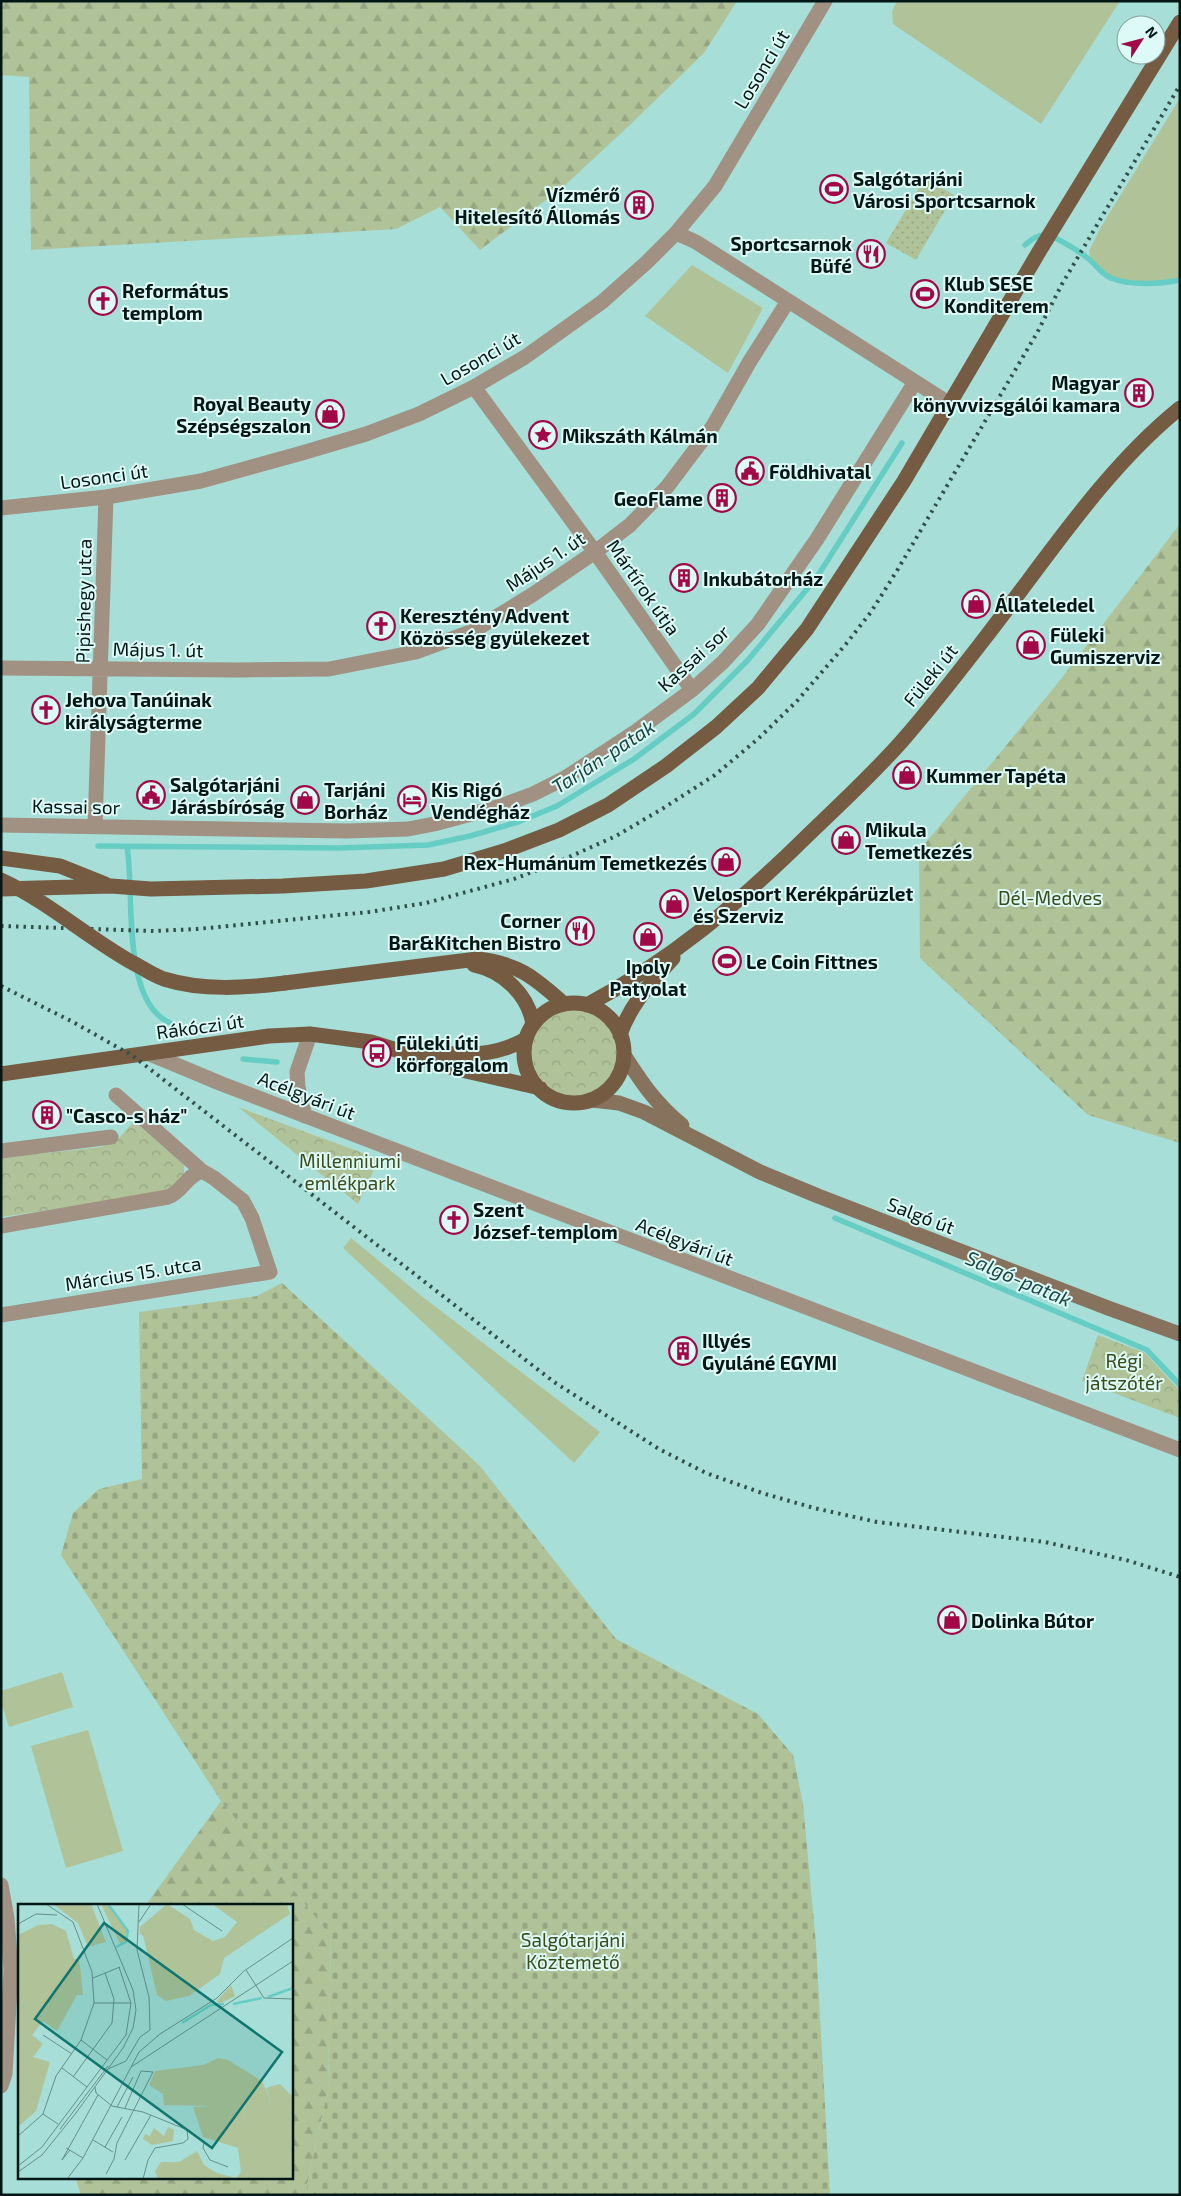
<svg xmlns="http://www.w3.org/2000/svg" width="1181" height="2196" viewBox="0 0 1181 2196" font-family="'Exo 2',sans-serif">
<defs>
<pattern id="forest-firs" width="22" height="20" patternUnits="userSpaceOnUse" patternTransform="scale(1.25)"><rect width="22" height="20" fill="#b0c298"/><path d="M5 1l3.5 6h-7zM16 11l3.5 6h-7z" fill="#96a682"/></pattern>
<pattern id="cemetery-stones" width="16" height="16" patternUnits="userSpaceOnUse" patternTransform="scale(1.25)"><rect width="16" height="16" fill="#b0c298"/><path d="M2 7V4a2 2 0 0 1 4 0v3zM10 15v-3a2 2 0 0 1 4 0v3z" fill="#96a682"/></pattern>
<pattern id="park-crowns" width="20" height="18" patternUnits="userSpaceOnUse" patternTransform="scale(1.25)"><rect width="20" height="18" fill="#b0c298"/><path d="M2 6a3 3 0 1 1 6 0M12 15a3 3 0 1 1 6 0" fill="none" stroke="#96a682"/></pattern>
<pattern id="garden-dots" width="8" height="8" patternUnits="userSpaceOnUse" patternTransform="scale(1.25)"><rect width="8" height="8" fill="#b0c298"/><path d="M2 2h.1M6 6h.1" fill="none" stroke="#96a682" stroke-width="1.8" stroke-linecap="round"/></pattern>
</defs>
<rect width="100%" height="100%" fill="#a7dfd8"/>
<path fill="#b0c298" d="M 897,1 L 1120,1 L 1041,124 L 893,24 L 892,11 Z
M 1180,98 L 1180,280 L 1160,284 L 1117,280 L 1099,272 L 1091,260 L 1089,251 L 1101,227 Z
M 692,265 L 763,308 L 728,373 L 645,316 Z
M 351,1238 L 424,1298 L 600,1432 L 574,1463 L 343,1248 Z
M 62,1672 L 73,1707 L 9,1727 L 1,1702 L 1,1691 Z
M 88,1730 L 123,1851 L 66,1868 L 31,1746 Z"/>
<path fill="url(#forest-firs)" d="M 1,1 L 737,1 L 704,53 L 631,124 L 563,187 L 480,250 L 440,207 L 396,229 L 31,250 L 29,77 L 1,75 Z
M 1180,524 L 1180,1143 L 1088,1115 L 920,958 L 919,851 L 1057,684 Z
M 221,1801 L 331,1936 L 328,2089 L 305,2195 L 81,2195 L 75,2177 L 291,2177 L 291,1905 L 146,1905 Z"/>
<path fill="url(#cemetery-stones)" d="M 282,1283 L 480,1466 L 616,1639 L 758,1714 L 793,1755 L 803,1804 L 816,1944 L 830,2195 L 563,2195 L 562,2193 L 559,2195 L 305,2195 L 328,2089 L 331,1936 L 221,1801 L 61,1555 L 73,1513 L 99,1489 L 142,1479 L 139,1312 L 257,1296 Z"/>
<path fill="url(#park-crowns)" d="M524 1053a50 50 0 1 1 100 0a50 50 0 1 1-100 0Z
M 238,1107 L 379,1159 L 358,1204 Z
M 134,1121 L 184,1165 L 184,1175 L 173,1187 L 160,1194 L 1,1217 L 1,1158 L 101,1147 L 119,1138 Z
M 1098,1335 L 1145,1353 L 1180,1391 L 1180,1418 L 1082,1381 Z"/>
<path fill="url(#garden-dots)" d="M 925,178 L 954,195 L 916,260 L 886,243 Z"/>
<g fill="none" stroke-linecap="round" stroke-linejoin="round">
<path stroke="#65cdc3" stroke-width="5.5" d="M 1025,245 C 1031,240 1037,235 1045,235 C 1053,234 1085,255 1091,261 C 1100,269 1100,273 1111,278 C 1130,286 1161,284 1180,280
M 98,846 L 338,848 L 428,845 L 470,836 L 518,822 L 557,806 L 634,759 L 694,714 L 748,660 L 817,577 L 902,443
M 127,847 C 135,891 120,1001 170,1023
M 243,1059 L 277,1062
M 835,1218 L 1147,1350 L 1180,1385"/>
<path stroke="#a09183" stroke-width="15" d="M 676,233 L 696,242 L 950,404
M 474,387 L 595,552 L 692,690
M 1,508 L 106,497 L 201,481 L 302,453 L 366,434 L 419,414 L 474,387 L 525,357 L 602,302 L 647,262 L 676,233 L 715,186 L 825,1
M 1,668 L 237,670 L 329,669 L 416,652 L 473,631 L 532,595 L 595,552 L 630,525 L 667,487 L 713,426 L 750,361 L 788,301
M 1,825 L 347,831 L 408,829 L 434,824 L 501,806 L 533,794 L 565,778 L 635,732 L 692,690 L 723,662 L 758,624 L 817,539 L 915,382
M 95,826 L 106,497
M 150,1054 L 222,1084 L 1180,1450
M 116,1095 L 202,1171
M 305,1116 L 298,1087 L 297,1072 L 310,1034
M 1,1151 L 111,1137
M 1,1226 L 168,1197 C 182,1192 187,1175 202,1171 L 214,1178 L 243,1201 L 252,1218 L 270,1272 L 1,1315
M 1,1885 L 7,1918 L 11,1970 L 5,2074 L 1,2086"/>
<path stroke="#87725d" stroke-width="15" d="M 624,1055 C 642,1083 656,1104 682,1125
M 592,1100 L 619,1103 L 644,1112 L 760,1172 L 818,1196 L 1108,1308 L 1180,1334"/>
<path stroke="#745b42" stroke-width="15" d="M 1,858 L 60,866 L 105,884
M 1,889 L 111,886 L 151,889 L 283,886 L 366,881 L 444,869 L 504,851 L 559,830 L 608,805 L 666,766 L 716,727 L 758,688 L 807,629 L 904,481 L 1040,250 L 1180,22
M 474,965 C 503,971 529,995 533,1025
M 285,983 L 477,959 C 517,963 534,977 563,1003
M524 1053a50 50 0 1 1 100 0a50 50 0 1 1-100 0Z
M 587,1005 C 670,961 739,903 806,837 C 838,806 872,775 902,741 C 931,708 958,673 985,638 C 1045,561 1104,469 1180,408
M 620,1035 C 630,1004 653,981 673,958
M 423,1052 C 463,1054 490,1059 526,1039
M 1,1074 L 269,1036 L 310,1034 L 371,1042 L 457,1069 L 540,1088"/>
<path stroke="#31504c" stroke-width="4" stroke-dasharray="2.5 5" stroke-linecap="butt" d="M 1,926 L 154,931 L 197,929 L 369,912 L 426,903 L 514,879 L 558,862 L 616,836 L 662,809 L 715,775 L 759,738 L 797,701 L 846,644 L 871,612 L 898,569 L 1037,333 L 1062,284 L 1180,85
M 1,986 L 73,1022 L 133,1056 L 554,1382 L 659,1449 L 706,1473 L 762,1493 L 814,1508 L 877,1522 L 1045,1542 L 1126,1560 L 1180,1577"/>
<path stroke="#745b42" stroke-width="15" d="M 1,880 C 49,902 88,938 133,963 C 143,968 153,975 164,979 C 202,991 246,988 285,983"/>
</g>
<defs>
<symbol id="stadium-ring" viewBox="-11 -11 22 22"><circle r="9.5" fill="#defaf6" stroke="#a20847" stroke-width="1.5"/><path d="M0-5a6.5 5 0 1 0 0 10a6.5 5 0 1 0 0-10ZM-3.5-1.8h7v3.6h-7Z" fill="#a20847"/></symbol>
<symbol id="building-ring" viewBox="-11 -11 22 22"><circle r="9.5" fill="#defaf6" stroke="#a20847" stroke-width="1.5"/><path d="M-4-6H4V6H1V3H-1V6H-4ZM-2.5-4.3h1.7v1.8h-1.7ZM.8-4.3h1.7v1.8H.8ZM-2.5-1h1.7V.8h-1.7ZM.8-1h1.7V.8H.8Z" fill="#a20847"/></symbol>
<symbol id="restaurant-ring" viewBox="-11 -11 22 22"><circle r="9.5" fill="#defaf6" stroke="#a20847" stroke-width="1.5"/><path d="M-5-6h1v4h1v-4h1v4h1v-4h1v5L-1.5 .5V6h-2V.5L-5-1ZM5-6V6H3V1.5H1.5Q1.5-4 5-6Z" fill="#a20847"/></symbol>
<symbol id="church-ring" viewBox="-11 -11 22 22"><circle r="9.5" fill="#defaf6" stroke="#a20847" stroke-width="1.5"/><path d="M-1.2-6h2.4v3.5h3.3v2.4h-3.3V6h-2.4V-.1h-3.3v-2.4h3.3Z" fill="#a20847"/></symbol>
<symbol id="shop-ring" viewBox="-11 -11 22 22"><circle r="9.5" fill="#defaf6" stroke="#a20847" stroke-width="1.5"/><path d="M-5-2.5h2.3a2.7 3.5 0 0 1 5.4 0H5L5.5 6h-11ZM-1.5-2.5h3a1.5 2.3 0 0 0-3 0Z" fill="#a20847"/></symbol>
<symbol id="sight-ring" viewBox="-11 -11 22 22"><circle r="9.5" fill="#defaf6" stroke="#a20847" stroke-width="1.5"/><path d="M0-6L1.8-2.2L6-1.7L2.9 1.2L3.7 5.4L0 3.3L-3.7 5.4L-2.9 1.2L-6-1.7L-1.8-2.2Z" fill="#a20847"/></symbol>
<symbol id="civic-ring" viewBox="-11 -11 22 22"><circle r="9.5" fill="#defaf6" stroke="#a20847" stroke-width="1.5"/><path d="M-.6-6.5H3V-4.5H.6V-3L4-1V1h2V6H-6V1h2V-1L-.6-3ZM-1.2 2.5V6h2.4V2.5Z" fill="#a20847"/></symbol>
<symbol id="hotel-ring" viewBox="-11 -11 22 22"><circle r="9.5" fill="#defaf6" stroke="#a20847" stroke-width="1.5"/><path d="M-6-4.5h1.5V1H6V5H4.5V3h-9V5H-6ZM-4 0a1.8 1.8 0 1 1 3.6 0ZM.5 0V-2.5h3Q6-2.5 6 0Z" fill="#a20847"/></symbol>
<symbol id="bus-ring" viewBox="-11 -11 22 22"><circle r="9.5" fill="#defaf6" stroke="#a20847" stroke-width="1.5"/><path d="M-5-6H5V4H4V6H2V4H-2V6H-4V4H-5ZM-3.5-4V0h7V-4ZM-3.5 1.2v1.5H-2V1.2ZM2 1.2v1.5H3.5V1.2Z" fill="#a20847"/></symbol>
</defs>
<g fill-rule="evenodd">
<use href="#stadium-ring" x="818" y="173" width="32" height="32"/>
<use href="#building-ring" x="623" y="189" width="32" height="32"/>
<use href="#restaurant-ring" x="855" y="238" width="32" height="32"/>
<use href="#stadium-ring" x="909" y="278" width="32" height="32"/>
<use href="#church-ring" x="87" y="285" width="32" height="32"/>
<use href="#building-ring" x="1123" y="377" width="32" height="32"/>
<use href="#shop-ring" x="314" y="398" width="32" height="32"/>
<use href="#sight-ring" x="527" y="419" width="32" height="32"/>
<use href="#civic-ring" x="734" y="455" width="32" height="32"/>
<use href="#building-ring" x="706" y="482" width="32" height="32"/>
<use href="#building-ring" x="668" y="562" width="32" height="32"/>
<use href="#shop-ring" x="960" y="588" width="32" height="32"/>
<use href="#church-ring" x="365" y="610" width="32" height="32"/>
<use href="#shop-ring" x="1015" y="629" width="32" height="32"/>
<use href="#church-ring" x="30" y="694" width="32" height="32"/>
<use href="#shop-ring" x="891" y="759" width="32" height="32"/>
<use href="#civic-ring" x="135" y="779" width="32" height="32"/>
<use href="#shop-ring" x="289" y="784" width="32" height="32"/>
<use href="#hotel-ring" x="396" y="784" width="32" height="32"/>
<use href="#shop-ring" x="830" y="824" width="32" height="32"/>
<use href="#shop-ring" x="710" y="846" width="32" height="32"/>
<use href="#shop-ring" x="658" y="888" width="32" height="32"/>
<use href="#restaurant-ring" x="564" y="915" width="32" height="32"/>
<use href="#shop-ring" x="632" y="921" width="32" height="32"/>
<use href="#stadium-ring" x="711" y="945" width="32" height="32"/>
<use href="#bus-ring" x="361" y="1037" width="32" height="32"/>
<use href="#building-ring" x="31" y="1099" width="32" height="32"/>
<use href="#church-ring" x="438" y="1204" width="32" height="32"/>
<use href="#building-ring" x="667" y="1335" width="32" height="32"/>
<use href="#shop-ring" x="936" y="1604" width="32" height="32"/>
</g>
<g text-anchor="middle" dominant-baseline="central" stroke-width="4" stroke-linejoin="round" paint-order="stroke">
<g font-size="19" fill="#021715" stroke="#defaf6">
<text transform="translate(761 69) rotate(-59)">Losonci út</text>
<text transform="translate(480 358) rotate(-30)">Losonci út</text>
<text transform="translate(104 476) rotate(-8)">Losonci út</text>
<text transform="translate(545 561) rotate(-34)">Május 1. út</text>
<text transform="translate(644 587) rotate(55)">Mártírok útja</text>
<text transform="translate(83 601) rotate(-89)">Pipishegy utca</text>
<text transform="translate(158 649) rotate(1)">Május 1. út</text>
<text transform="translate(693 658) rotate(-42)">Kassai sor</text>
<text transform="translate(930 675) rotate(-51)">Füleki út</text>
<text transform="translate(76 806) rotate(1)">Kassai sor</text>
<text transform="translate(200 1026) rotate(-8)">Rákóczi út</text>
<text transform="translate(307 1095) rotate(21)">Acélgyári út</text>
<text transform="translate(921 1215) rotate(21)">Salgó út</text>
<text transform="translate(685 1241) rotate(21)">Acélgyári út</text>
<text transform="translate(133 1273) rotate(-9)">Március 15. utca</text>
</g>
<g font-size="19" font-weight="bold" fill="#021715" stroke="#defaf6" text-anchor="start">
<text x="853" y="178">Salgótarjáni<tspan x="853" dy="22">Városi Sportcsarnok</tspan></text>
<text x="620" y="194" text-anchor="end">Vízmérő<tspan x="620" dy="22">Hitelesítő Állomás</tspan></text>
<text x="852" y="243" text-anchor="end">Sportcsarnok<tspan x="852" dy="22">Büfé</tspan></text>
<text x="944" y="283">Klub SESE<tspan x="944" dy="22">Konditerem</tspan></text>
<text x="122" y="290">Református<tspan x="122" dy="22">templom</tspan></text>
<text x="1120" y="382" text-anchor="end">Magyar<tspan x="1120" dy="22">könyvvizsgálói kamara</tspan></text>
<text x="311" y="403" text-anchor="end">Royal Beauty<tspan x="311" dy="22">Szépségszalon</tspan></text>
<text x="562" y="435">Mikszáth Kálmán</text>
<text x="769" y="471">Földhivatal</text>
<text x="703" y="498" text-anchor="end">GeoFlame</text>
<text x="703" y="578">Inkubátorház</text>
<text x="995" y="604">Állateledel</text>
<text x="400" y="615">Keresztény Advent<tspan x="400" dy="22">Közösség gyülekezet</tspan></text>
<text x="1050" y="634">Füleki<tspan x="1050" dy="22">Gumiszerviz</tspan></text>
<text x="65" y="699">Jehova Tanúinak<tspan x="65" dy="22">királyságterme</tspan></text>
<text x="926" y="775">Kummer Tapéta</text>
<text x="170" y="784">Salgótarjáni<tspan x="170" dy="22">Járásbíróság</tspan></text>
<text x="324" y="789">Tarjáni<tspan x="324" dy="22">Borház</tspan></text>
<text x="431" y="789">Kis Rigó<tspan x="431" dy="22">Vendégház</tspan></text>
<text x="865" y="829">Mikula<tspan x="865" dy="22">Temetkezés</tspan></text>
<text x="707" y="862" text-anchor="end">Rex-Humánum Temetkezés</text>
<text x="693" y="893">Velosport Kerékpárüzlet<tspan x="693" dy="22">és Szerviz</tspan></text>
<text x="561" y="920" text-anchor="end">Corner<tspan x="561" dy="22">Bar&amp;Kitchen Bistro</tspan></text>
<text x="746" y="961">Le Coin Fittnes</text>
<text x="648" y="966" text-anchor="middle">Ipoly<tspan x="648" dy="22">Patyolat</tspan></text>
<text x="396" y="1042">Füleki úti<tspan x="396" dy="22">körforgalom</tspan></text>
<text x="66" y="1115">"Casco-s ház"</text>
<text x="473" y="1209">Szent<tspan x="473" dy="22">József-templom</tspan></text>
<text x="702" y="1340">Illyés<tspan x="702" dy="22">Gyuláné EGYMI</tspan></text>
<text x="971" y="1620">Dolinka Bútor</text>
</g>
<g font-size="19" fill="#394b19" stroke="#defaf6">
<text x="1050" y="897">Dél-Medves</text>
<text x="350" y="1160">Millenniumi<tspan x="350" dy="22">emlékpark</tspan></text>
<text x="1124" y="1360">Régi<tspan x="1124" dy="22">játszótér</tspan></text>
<text x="573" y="1939">Salgótarjáni<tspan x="573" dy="22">Köztemető</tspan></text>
</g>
<g font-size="20" font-style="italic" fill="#184743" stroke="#defaf6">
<text transform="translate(603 756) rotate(-33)">Tarján-patak</text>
<text transform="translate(1019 1278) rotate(23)">Salgó-patak</text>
</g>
</g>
<g transform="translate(18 1904)">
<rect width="275" height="275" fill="#a7dfd8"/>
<path d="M 35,0 L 73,0 L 88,38 L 70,43 L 60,19 ZM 83,0 L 90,0 L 109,25 L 110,33 L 103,42 ZM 213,81 L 217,92 L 201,100 L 199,97 Z" fill="#b0c298"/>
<path d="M 149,0 L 172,15 L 176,26 L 195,37 L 207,33 L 219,18 L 194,0 L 269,0 L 272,10 L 206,54 L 202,70 L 171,92 L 148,97 L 139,91 L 125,31 L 122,30 L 122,23 ZM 34,20 L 48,27 L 56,55 L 60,54 L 62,61 L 65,91 L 59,91 L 39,127 L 25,117 L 14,131 L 25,140 L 15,153 L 32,158 L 18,207 L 0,223 L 0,31 L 20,21 ZM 262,180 L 275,193 L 275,275 L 140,275 L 137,267 L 143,258 L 161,258 L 179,247 L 186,261 L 199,269 L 218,274 L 223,268 L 220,244 L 185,233 L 175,203 L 193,202 L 219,226 L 225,220 L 227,198 L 251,207 L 253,197 L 248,184 Z" fill="#b0c298"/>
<path d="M 200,154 L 210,156 L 244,177 L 253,197 L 251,208 L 227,198 L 225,220 L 219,227 L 193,202 L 146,201 L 145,190 L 131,181 L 137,167 L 185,161 Z" fill="#b0c298"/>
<path d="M 150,223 L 156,226 L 155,237 L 134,241 L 125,235 L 127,230 L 132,232 L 136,224 L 146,232 Z" fill="#b0c298"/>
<path fill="none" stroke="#65cdc3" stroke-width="2.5" d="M 90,0 L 110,27 L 108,38 L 98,43M 250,93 L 275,84M 215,100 L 244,94M 164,119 L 193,101 L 206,100"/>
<path fill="none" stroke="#658f8a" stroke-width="1" d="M 164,0 L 204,27M 121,18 L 133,0M 0,20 L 18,10 L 39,11M 228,66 L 246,94 L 275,95M 75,74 L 102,63M 76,99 L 113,99M 25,131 L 54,150M 63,136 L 89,156M 113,163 L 275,57M 44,164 L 69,183M 90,165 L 108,157 L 122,133 L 132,126 L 131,93 L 119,46 L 121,0M 55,173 L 94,119 L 96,95 L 87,69M 77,183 L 78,189 L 94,202 L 125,208 L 172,227 L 186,238 L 185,244 L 192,256 L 210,263M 99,203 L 115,173M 25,210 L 40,220M 42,225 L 90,162M 0,232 L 25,210 L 38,172 L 63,136 L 76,99 L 74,68 L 55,18 L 28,0M 75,236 L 95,248M 87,243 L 104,213M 48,244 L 65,254M 52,246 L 44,256 L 80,191M 107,256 L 133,211M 0,262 L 24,243 L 108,131 L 113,99 L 101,63M 0,268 L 24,251 L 58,209 L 105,144 L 115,124 L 118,106 L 115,86 L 79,0M 88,270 L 96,255 L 99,239 L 135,168 L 123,167 L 107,204M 49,275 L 65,254 L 121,148 L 142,130 L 199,94 L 226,67 L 275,34M 125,275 L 130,256 L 137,244 L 165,239 L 170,235 L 169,226"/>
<path fill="#0f766e" fill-opacity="0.15" stroke="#0f766e" stroke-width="2.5" d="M 86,19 L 264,148 L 194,244 L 17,115 Z"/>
<rect width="275" height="275" fill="none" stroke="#021715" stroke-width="2.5"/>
</g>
<rect width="1181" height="2196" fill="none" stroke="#021715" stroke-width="5"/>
<g transform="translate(1141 40) rotate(54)"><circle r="24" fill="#defaf6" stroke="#869f9c"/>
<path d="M0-4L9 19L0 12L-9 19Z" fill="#a20847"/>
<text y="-8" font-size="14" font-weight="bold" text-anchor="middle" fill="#021715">N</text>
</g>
</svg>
